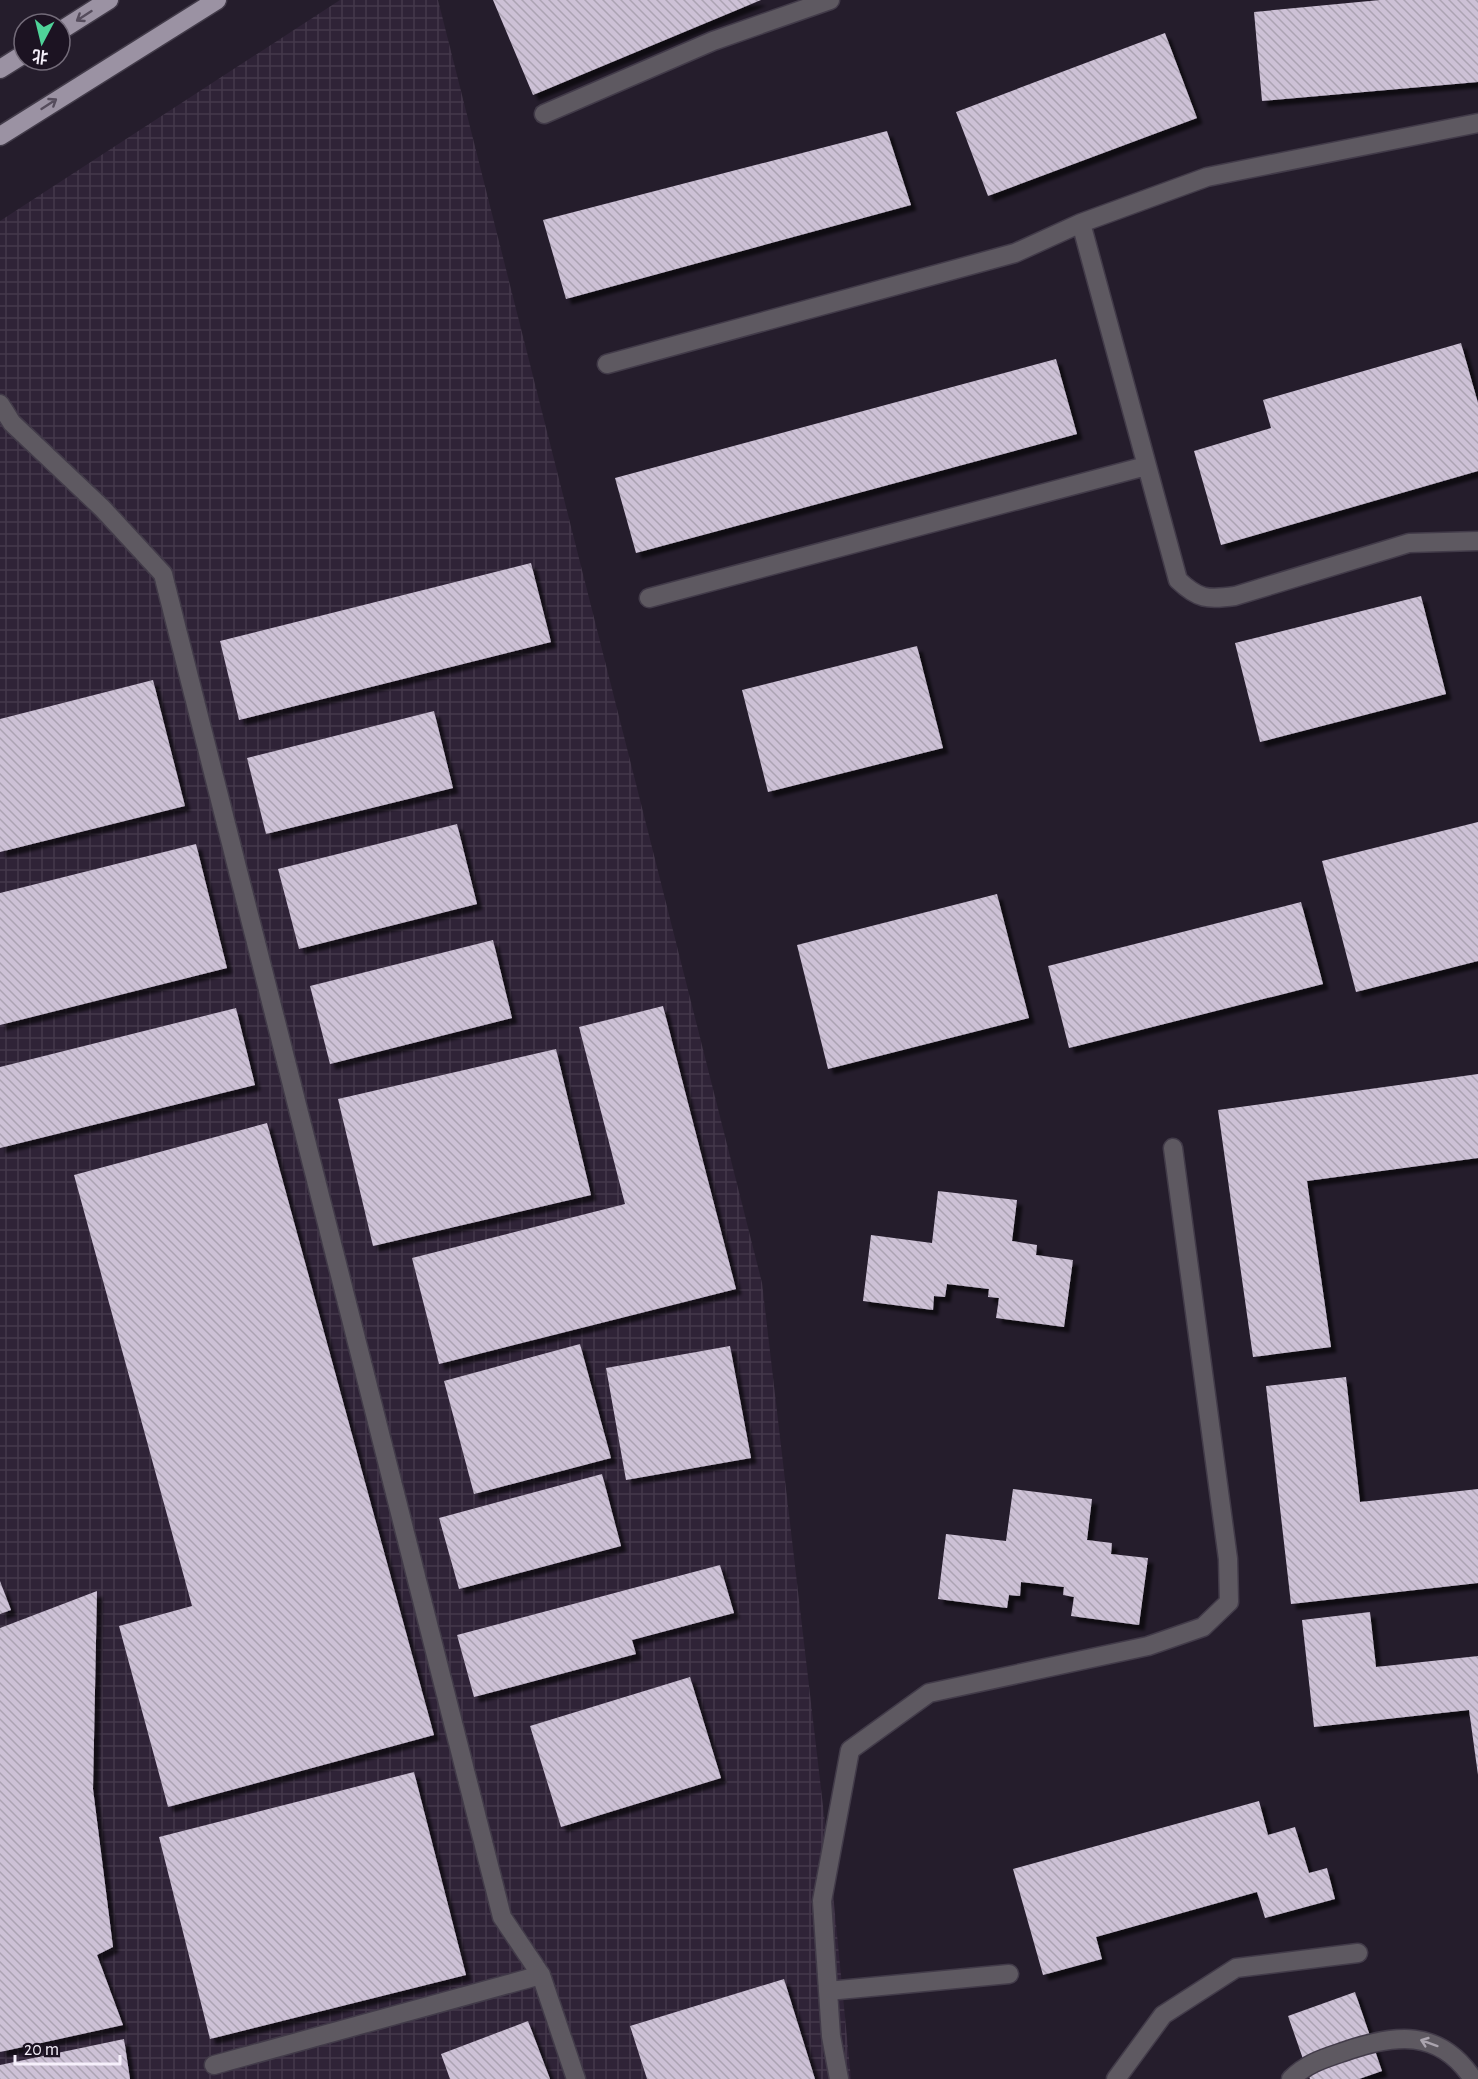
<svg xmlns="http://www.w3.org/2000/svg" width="1478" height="2079" viewBox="0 0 1478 2079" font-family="'Alegreya Sans','Noto Sans SC',sans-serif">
<defs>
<pattern id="industrial-grid" width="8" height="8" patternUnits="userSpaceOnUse" patternTransform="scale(1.5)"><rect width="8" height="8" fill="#2f2337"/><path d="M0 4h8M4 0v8" fill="none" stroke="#44384b"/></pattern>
<pattern id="building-back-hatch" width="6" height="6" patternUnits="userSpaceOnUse" patternTransform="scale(1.5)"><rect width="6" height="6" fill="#cdc1d6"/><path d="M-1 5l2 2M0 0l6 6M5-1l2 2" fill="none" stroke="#aca3b3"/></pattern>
<filter id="shadow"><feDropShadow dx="5.5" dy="5.5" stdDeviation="1.5" flood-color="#0009"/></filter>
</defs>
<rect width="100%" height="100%" fill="#251d2c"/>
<path fill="url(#industrial-grid)" d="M 340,0 L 438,0 L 762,1283 L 832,1883 L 851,2079 L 0,2079 L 0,221 Z"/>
<path fill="url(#building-back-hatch)" filter="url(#shadow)" d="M 493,0 L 761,0 L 533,95 Z
M 1380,0 L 1478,0 L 1478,82 L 1262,101 L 1254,12 Z
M 1165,33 L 1197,118 L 988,196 L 956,112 Z
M 887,131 L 911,205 L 566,299 L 543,220 Z
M 1461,343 L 1478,403 L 1478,471 L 1221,545 L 1194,451 L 1271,428 L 1263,400 Z
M 1056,359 L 1077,434 L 636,553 L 615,478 Z
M 531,563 L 551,642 L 239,720 L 220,641 Z
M 1421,596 L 1446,694 L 1260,742 L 1235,643 Z
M 917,646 L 943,748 L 768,792 L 742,690 Z
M 153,680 L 185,806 L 0,852 L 0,719 Z
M 434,711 L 453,788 L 266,834 L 247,758 Z
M 1478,822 L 1478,961 L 1356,992 L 1322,861 Z
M 457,824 L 477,904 L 299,949 L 278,869 Z
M 196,844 L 227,968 L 0,1025 L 0,893 Z
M 997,894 L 1029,1018 L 828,1069 L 797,945 Z
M 1301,902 L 1323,984 L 1069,1048 L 1048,966 Z
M 493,940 L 512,1018 L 330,1064 L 310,986 Z
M 663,1006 L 736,1289 L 439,1364 L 412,1258 L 625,1204 L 579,1027 Z
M 236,1008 L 255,1085 L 0,1148 L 0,1067 Z
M 556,1049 L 591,1195 L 373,1246 L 338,1099 Z
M 1478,1074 L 1478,1158 L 1307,1181 L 1331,1347 L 1253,1357 L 1218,1110 Z
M 267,1123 L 434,1735 L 168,1807 L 119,1626 L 192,1606 L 74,1175 Z
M 938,1191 L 1017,1200 L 1012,1241 L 1037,1245 L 1036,1255 L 1073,1260 L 1064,1327 L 996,1318 L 999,1298 L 988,1297 L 989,1289 L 947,1284 L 945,1297 L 934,1296 L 933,1310 L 863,1301 L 871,1235 L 932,1243 Z
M 580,1344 L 611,1458 L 474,1494 L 444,1381 Z
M 730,1346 L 751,1458 L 626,1480 L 606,1368 Z
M 1346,1377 L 1360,1502 L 1478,1489 L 1478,1583 L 1291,1604 L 1266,1386 Z
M 602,1474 L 621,1546 L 459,1589 L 439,1518 Z
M 1013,1489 L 1092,1499 L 1087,1540 L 1112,1543 L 1111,1554 L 1148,1558 L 1139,1625 L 1071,1616 L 1074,1597 L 1063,1595 L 1064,1587 L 1021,1582 L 1020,1596 L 1009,1595 L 1007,1608 L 938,1599 L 946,1534 L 1006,1541 Z
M 720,1565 L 734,1613 L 632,1640 L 636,1654 L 474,1697 L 457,1635 Z
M 0,1581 L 11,1610 L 0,1614 Z
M 97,1591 L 93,1789 L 113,1947 L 97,1955 L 123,2025 L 0,2052 L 0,1628 Z
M 1370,1612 L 1376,1667 L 1478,1656 L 1478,1775 L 1469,1710 L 1314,1727 L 1302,1620 Z
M 690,1677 L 721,1778 L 561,1827 L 530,1726 Z
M 414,1772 L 466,1975 L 210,2039 L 159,1837 Z
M 1259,1801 L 1268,1835 L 1295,1827 L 1309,1873 L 1327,1868 L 1335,1899 L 1265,1918 L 1257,1892 L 1096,1937 L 1102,1959 L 1043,1975 L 1013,1869 Z
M 784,1979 L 815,2079 L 647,2079 L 630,2026 Z
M 1355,1992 L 1382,2071 L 1359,2079 L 1310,2079 L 1288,2016 Z
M 528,2021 L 550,2079 L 450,2079 L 441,2054 Z
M 124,2039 L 130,2079 L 0,2079 L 0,2065 Z"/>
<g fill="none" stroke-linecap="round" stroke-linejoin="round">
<defs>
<path id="minor" d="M 544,114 L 713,41 L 830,0
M 1478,123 L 1207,177 L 1081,223 L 1178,580 C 1198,599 1207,600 1235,596 L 1409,543 L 1478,541
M 607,364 L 1015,253 L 1081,223
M 0,404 L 12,423 L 102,508 L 163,574 L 502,1917 L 541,1975 L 576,2079
M 649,598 L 1146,466
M 828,1991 L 1009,1974
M 214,2065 L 541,1975
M 839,2079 L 831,2036 L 822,1901 L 850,1750 L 929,1693 L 1148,1646 L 1203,1627 L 1229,1602 L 1228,1559 L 1173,1148
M 1116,2079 L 1163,2015 L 1236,1968 L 1358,1953
M 1291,2079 C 1306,2064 1322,2059 1343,2052 C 1394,2034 1439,2028 1473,2079"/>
<path id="major" d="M 60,31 L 109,0
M 0,69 L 24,54
M 0,136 L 217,0"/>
</defs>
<use href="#minor" stroke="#423b49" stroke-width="21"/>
<use href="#major" stroke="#423b49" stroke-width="21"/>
<use href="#minor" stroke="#5e5961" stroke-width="18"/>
<use href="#major" stroke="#9b92a3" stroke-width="18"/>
</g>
<defs><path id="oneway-shaft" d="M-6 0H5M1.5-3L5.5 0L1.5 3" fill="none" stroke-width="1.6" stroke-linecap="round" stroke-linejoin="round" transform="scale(1.5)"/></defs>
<g stroke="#554c5c">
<use href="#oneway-shaft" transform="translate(84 16) rotate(147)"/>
<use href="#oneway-shaft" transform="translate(49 104) rotate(-33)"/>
</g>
<use stroke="#aaa4ae" href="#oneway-shaft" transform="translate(1429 2043) rotate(-160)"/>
<g transform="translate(42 42) rotate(187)"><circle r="28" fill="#1c1322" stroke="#736b79" stroke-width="1.5"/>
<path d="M0-4.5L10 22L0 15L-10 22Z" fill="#4fd399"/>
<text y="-9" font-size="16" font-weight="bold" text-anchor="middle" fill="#f6f0fb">北</text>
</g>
<path d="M15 2055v9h105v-9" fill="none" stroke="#f6f0fb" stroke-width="3"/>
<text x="24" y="2055" font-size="18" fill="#f6f0fb" stroke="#1c1322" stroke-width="4.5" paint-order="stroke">20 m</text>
</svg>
